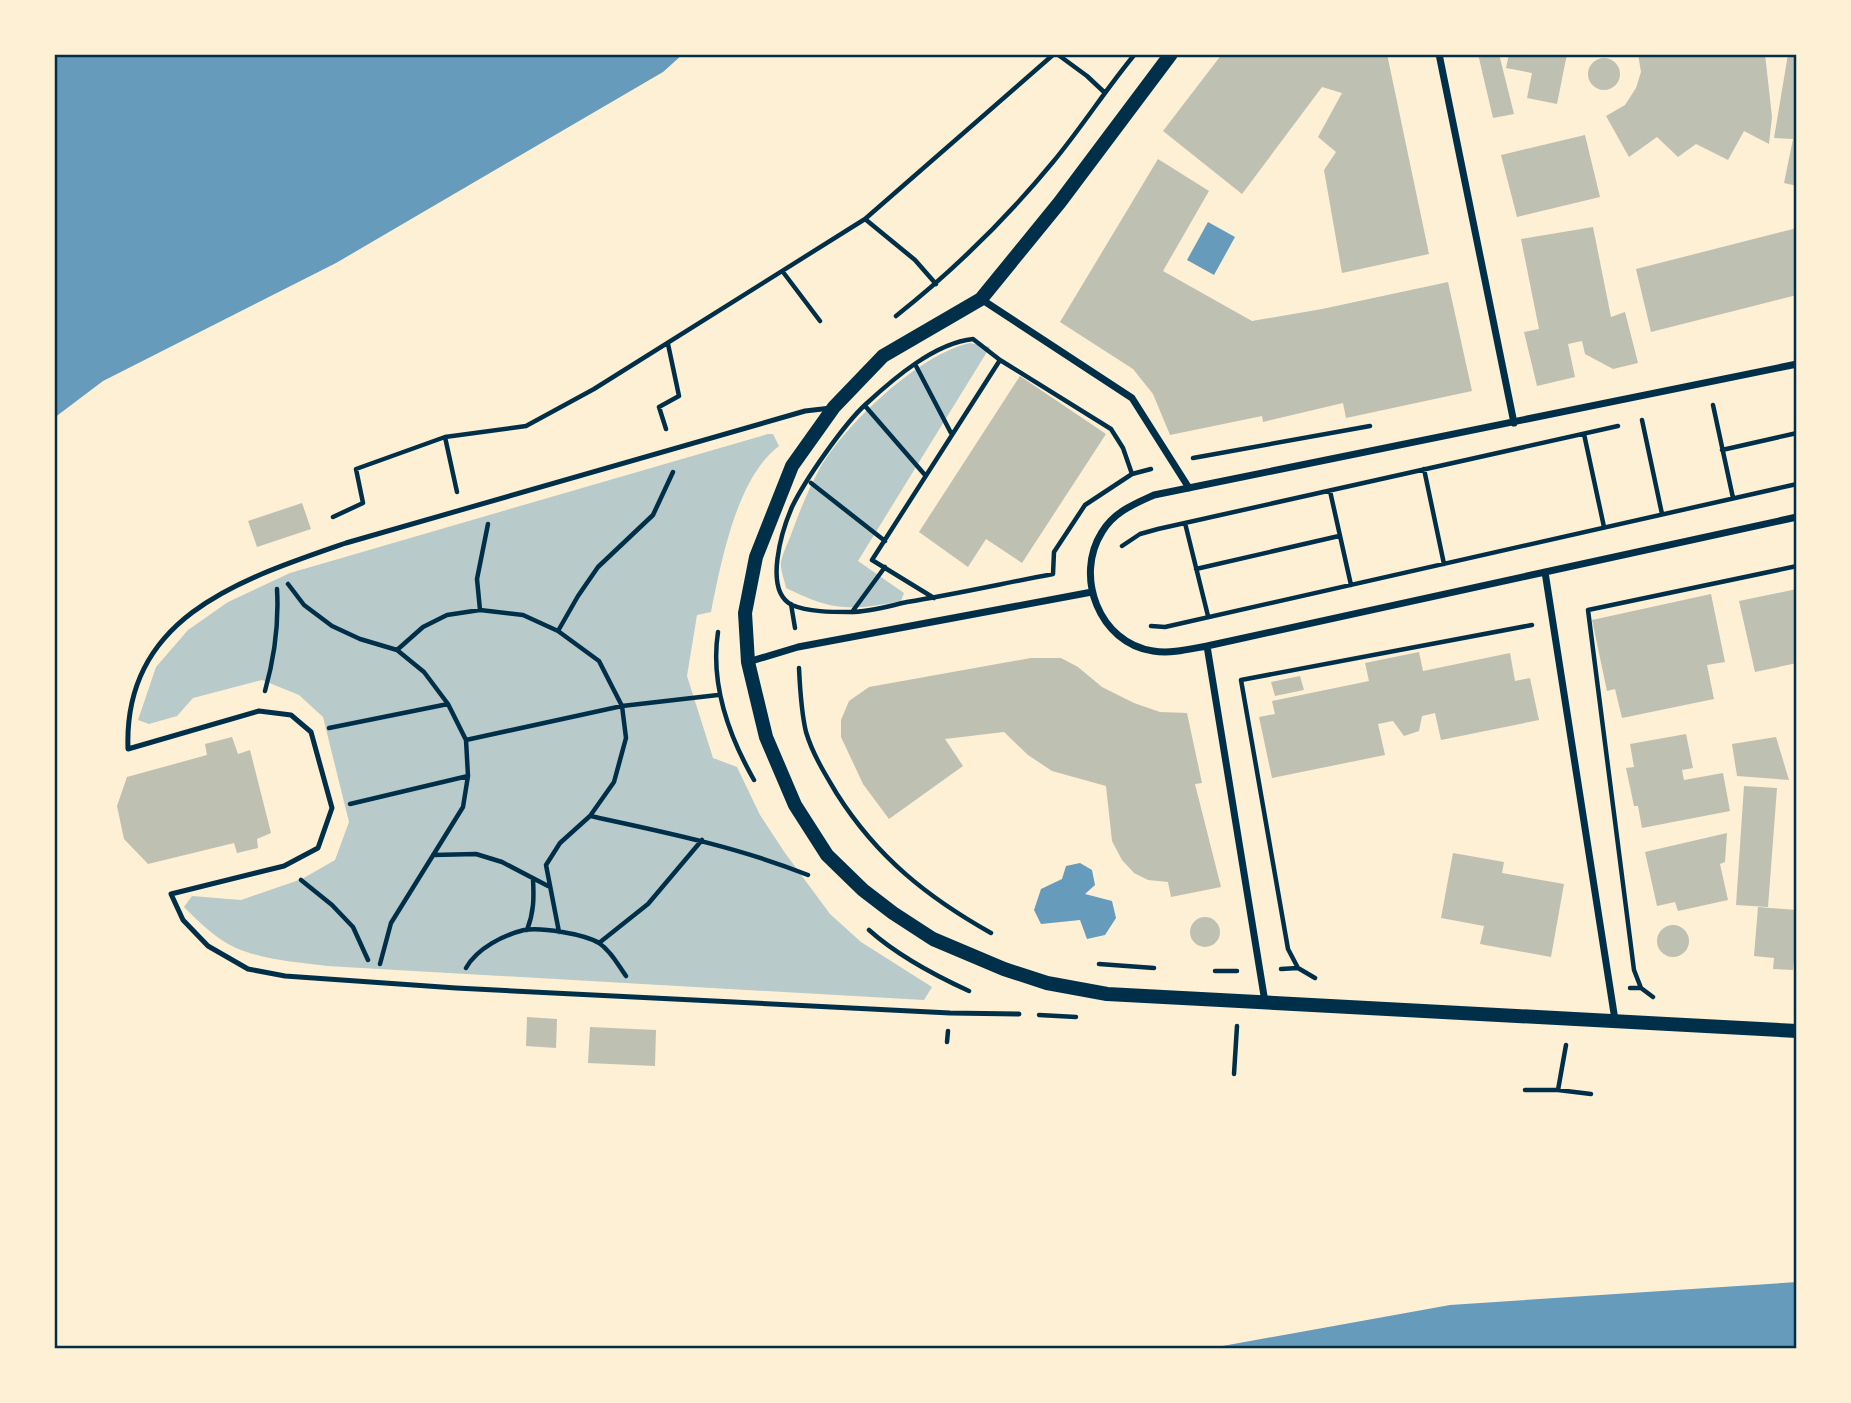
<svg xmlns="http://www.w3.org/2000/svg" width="1851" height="1403" viewBox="0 0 1851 1403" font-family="'Noto Serif',serif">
<rect width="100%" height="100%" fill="#fdf0d5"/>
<path fill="#b9caca" d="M 970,343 L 990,347 L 858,561 L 904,593 L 901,601 C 850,611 833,611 786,588 C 785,581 780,570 781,562 C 783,552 789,541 792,532 C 800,510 809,488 820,468 C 846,424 919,354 970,343 Z
M 768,434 L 773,434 L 779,446 C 737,477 721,562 711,612 L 697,615 L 687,676 L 713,758 L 737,767 L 760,815 L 785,853 L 830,914 L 861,942 L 932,987 L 924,1000 L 327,966 C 296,962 264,960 236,948 C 216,939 199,922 184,907 L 192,896 L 241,900 L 302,879 L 335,860 L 349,822 L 323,717 L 299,695 L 262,680 L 193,698 L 177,716 L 149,724 L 138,720 L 156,667 L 188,630 L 228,602 L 290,573 Z"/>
<path fill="#669bbc" d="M 54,54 L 683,54 L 663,72 L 336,263 L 103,381 L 54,418 Z
M 1208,222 L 1235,237 L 1214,275 L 1187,260 Z
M 1080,863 L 1092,870 L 1095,885 L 1085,894 L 1112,901 L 1116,918 L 1105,935 L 1087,939 L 1080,920 L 1041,924 L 1034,910 L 1041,889 L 1062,879 L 1066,866 Z
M 1797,1282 L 1797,1349 L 1206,1349 L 1450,1305 Z"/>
<path fill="#bec0b2" d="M 1222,54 L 1387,54 L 1429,254 L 1342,273 L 1324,170 L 1336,152 L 1318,137 L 1342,93 L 1322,87 L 1242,194 L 1163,131 Z
M 1478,54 L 1499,54 L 1514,114 L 1493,118 Z
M 1509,54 L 1567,54 L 1557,104 L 1527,98 L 1532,73 L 1506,68 Z
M 1638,54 L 1765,54 L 1772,117 L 1769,144 L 1744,131 L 1728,160 L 1696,144 L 1678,157 L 1657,137 L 1629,157 L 1606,116 L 1625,105 L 1636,88 L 1641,72 Z
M 1788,54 L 1797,54 L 1797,186 L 1784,183 L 1793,139 L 1774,138 Z
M1588 74a16 16 0 1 1 32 0a16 16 0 1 1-32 0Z
M 1585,135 L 1600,197 L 1517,217 L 1501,155 Z
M 1158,159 L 1209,191 L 1163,271 L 1252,321 L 1322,309 L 1448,282 L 1472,391 L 1346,418 L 1343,403 L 1263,422 L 1262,416 L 1170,435 L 1153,394 L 1133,369 L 1060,322 Z
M 1593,227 L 1611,317 L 1625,312 L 1638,363 L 1613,369 L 1585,354 L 1582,341 L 1568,344 L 1575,377 L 1537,386 L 1524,332 L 1539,329 L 1521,239 Z
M 1797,228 L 1797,295 L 1651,332 L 1636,269 Z
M 1020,376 L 1106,434 L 1022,563 L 986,539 L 968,567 L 919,532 Z
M 302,503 L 311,529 L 257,547 L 248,521 Z
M 1797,589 L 1797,663 L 1755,672 L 1739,601 Z
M 1711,594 L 1725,662 L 1707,665 L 1714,699 L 1622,718 L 1615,689 L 1607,691 L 1592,620 Z
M 1419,652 L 1423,671 L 1510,653 L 1515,681 L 1530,678 L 1539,720 L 1441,740 L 1435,713 L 1422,716 L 1419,731 L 1404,736 L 1393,721 L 1378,724 L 1385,755 L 1272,778 L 1259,717 L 1275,714 L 1272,701 L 1369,681 L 1365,663 Z
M 1031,658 L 1061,658 L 1078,667 L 1102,687 L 1134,703 L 1160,712 L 1187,713 L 1202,783 L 1195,784 L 1221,887 L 1171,897 L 1168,882 L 1148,880 L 1134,873 L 1122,860 L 1112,841 L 1106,786 L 1052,771 L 1028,755 L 1004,732 L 945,739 L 963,766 L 889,819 L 863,784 L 841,737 L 841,720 L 849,701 L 869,687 Z
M 1300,676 L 1304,690 L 1275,696 L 1271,682 Z
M 1686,734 L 1693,768 L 1682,770 L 1684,780 L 1723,773 L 1730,811 L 1642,828 L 1638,806 L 1634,806 L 1626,768 L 1634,767 L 1630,744 Z
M 232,737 L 238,754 L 250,750 L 271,833 L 257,839 L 258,848 L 237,853 L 234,843 L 148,864 L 124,839 L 117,806 L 127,777 L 207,755 L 205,744 Z
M 1776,737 L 1789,780 L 1737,776 L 1732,744 Z
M 1744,786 L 1777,788 L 1768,907 L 1736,905 Z
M 1727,833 L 1725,862 L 1720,864 L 1728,900 L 1678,911 L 1675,902 L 1657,906 L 1645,852 Z
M 1453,853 L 1504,862 L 1502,873 L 1564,884 L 1551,957 L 1480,944 L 1484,926 L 1441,918 Z
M 1758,907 L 1797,910 L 1797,959 L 1794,959 L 1793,970 L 1773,969 L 1774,958 L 1754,956 Z
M1190 932a15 15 0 1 1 30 0a15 15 0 1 1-30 0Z
M1657 941a16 16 0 1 1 32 0a16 16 0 1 1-32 0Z
M 527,1017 L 557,1019 L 556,1048 L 526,1046 Z
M 590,1027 L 656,1030 L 655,1066 L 588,1063 Z"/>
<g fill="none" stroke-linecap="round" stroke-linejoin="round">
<path stroke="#003049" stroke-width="4.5" d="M 1057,54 L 1087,76 L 1104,92
M 865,219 L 915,260 L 936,284
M 783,272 L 820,321
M 896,316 C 954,270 1006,219 1053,162 C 1082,127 1106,89 1135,54
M 973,339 L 1000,360 L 1111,429 L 1123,448 L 1132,474 L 1085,505 L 1054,552 L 1053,574 C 1005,583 956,594 907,602 C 889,606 869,612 850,612 C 832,612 808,612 792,605 C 763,591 782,530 792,507 C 805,480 844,424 866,404 C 894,378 935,343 973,339 Z
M 916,366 L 951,433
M 1713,405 L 1733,498
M 866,407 L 925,475
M 1642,420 L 1662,514
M 666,429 L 659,407 L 679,396 L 668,344
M 1584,434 L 1604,527
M 445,437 L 457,492
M 1722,450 L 1797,433
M 1193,458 L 1370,426
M 1424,469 L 1444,564
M 1132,474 L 1151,469
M 811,483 L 885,541
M 1330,491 L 1351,585
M 333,517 L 363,503 L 356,469 L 445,437 L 526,426 L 594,389 L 865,219 L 1054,54
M 1185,523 L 1208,616
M 1122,546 L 1140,534 L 1158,529 L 1618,426
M 1196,569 L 1339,536
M 288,584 L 304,605 L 332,626 L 360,639 L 397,650 L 424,672 L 448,704 L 466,740 L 468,776 L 463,807 L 391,923 L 380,964
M 934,598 L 872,560 L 1000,360
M 791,604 L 795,628
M 480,610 L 477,579 L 488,524
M 852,612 L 885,567
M 1151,626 L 1165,627 L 1797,484
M 558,631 L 578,596 L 598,567 L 653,515 L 673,472
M 718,632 C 710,684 729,736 754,780
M 397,650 L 423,627 L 447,615 L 480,610 L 523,615 L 558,631 L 599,661 L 622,706 L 626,738 L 614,782 L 590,816 L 560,843 L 546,865 L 559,932
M 799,668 C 800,689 801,711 806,732 C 813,755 825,774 837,794 C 877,857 927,897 991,933
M 265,691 C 274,659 279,623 277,589
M 329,728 L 448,704
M 466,740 L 622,706 L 718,695
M 350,804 L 468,776
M 590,816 C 664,832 738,847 808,875
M 433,855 L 476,854 L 502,862 L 548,886
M 301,880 L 332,905 L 353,927 L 368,960
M 527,930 C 534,912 534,898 533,879
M 869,930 C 898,956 934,975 969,991
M 599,943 L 648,904 L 702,840
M 1099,964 L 1154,968
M 466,968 C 477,948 504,935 524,930 C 541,927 584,934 599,943 C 611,951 618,965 626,976
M 1298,968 L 1288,949 L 1241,680 L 1532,625
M 1281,969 L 1298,968 L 1315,978
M 1215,971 L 1237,971
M 1630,988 L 1641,988 L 1653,997
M 1641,988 L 1634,970 L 1588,610 L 1797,566
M 1039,1015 L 1076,1017
M 947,1042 L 948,1031
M 1234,1074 L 1237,1026
M 1525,1090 L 1558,1090 L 1591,1094
M 1558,1090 L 1566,1045"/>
<path stroke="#003049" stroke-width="5" d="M 831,408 L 805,411 L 346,543 C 242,579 123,616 128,749 L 259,711 L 291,715 L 311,732 L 332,808 L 318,848 L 284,866 L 171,894 L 183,920 L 208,946 L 248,969 L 285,976 L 456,988 L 950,1013 L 1019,1014"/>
<path stroke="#003049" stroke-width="7" d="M 1439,54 L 1514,423
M 981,299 L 1132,398 L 1189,488
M 1797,364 L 1154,495 C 1134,504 1114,512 1102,532 C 1074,576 1099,643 1153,651 C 1171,654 1190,649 1207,646 L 1797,517
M 1545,572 L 1615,1020
M 1207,646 L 1265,1002
M 748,662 L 798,647 L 1092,592"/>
<path stroke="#003049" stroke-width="14" d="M 1171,54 L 1060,202 L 981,299 L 883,356 L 834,407 L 792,466 L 756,557 L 745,613 L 748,662 L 766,737 L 795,805 L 827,855 L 863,890 L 893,913 L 933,939 L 1004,969 L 1047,983 L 1107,994 L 1797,1031"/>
</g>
<rect width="1851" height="1403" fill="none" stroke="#fdf0d5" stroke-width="112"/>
<rect x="56" y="56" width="1739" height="1291" fill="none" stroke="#003049" stroke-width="2.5"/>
</svg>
